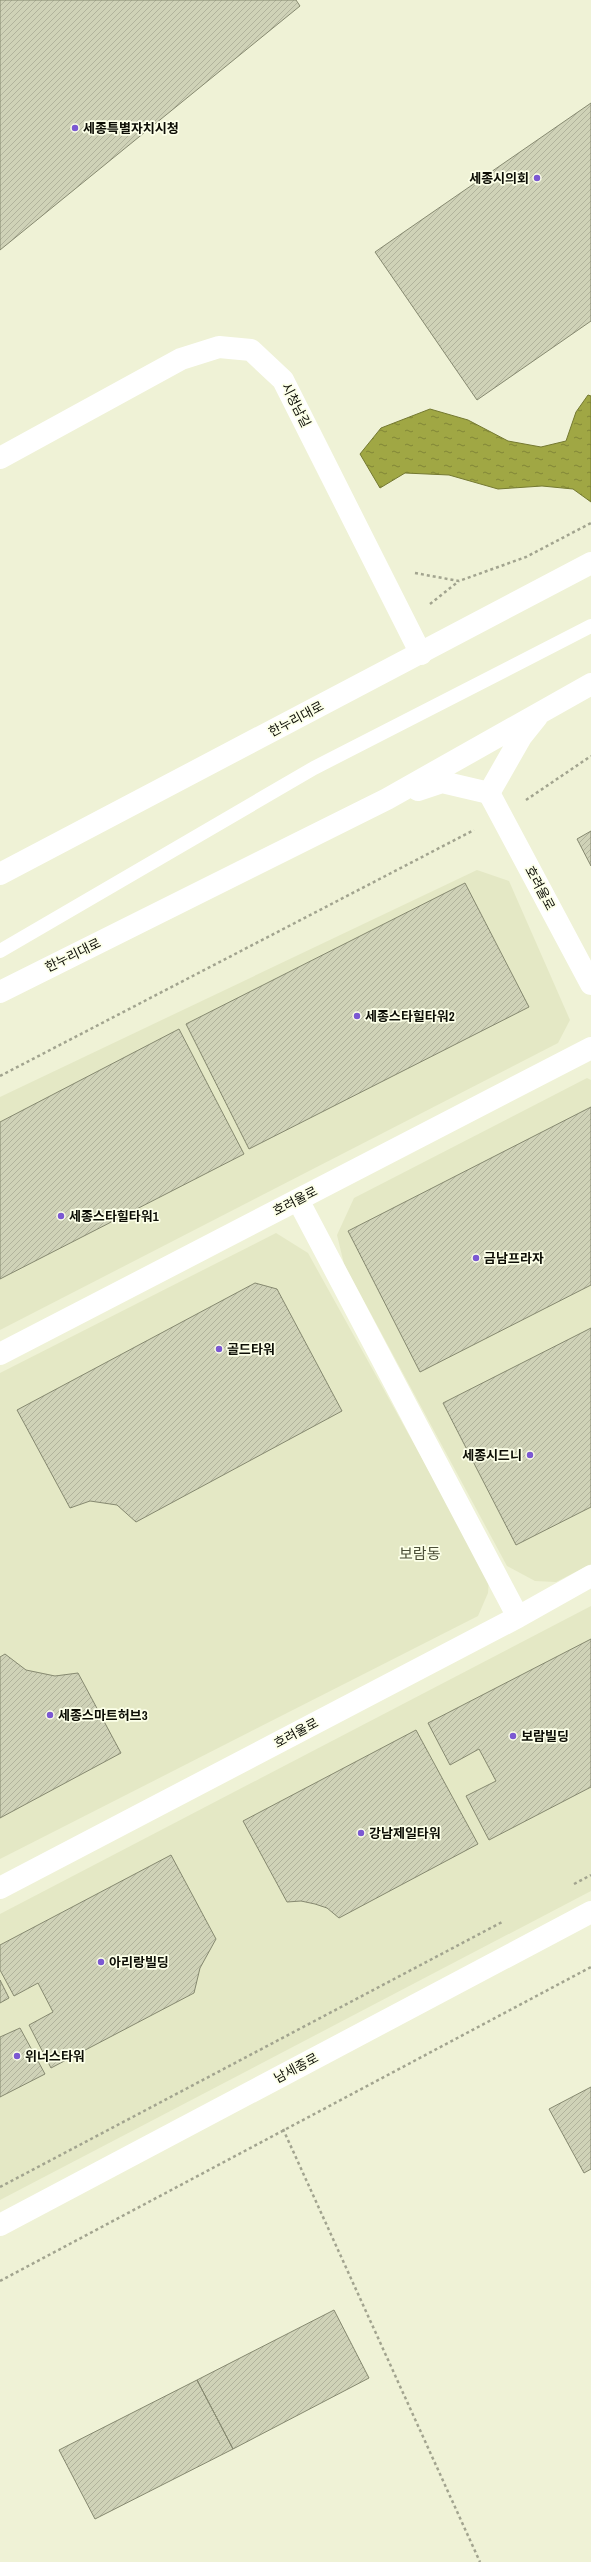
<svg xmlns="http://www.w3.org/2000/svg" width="591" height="2562" viewBox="0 0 591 2562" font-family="'Archivo Narrow','Noto Sans KR',sans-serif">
<defs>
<pattern id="water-ripples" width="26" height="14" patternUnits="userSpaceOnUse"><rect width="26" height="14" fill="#a0a744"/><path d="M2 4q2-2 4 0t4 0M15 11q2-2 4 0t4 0" fill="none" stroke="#818637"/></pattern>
<pattern id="building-hatch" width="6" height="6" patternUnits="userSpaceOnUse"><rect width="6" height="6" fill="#cfd2b7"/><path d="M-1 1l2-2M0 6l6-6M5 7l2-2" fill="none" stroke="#b1b39c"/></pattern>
</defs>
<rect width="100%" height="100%" fill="#eff2d6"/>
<path fill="#e4e8c5" d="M 477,870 L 509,881 L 570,1020 L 558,1043 L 0,1330 L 0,1097 Z
M 587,1078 L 591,1080 L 591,1564 L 556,1582 L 535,1581 L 507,1566 L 344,1264 L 337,1235 L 354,1198 Z
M 276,1233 L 308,1253 L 489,1579 L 488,1593 L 478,1616 L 0,1859 L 0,1373 Z
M 591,1606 L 591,1891 L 0,2200 L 0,1914 Z"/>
<path fill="url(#water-ripples)" stroke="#747931" d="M 588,395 L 591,396 L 591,502 L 573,489 L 542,486 L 498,489 L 449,475 L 405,473 L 380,488 L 360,454 L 381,428 L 430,409 L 468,420 L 508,441 L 541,447 L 566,441 L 576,412 Z"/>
<path fill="url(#building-hatch)" stroke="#868970" d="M 0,0 L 296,0 L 300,6 L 0,250 Z
M 591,103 L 591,321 L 477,400 L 375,252 Z
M 591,831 L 591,866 L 577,839 Z
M 465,883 L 529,1007 L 249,1149 L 186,1024 Z
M 179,1029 L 244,1154 L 0,1279 L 0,1122 Z
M 591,1107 L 591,1285 L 420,1372 L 348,1231 Z
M 255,1283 L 277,1289 L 342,1411 L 136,1522 L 117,1505 L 90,1501 L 70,1508 L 17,1410 Z
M 591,1328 L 591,1507 L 516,1545 L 443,1403 Z
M 591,1639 L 591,1787 L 489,1840 L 466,1796 L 496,1781 L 479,1749 L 450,1765 L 428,1723 Z
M 5,1654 L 26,1670 L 55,1676 L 78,1673 L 121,1753 L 0,1818 L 0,1657 Z
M 416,1730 L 478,1844 L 339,1918 L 327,1908 L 315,1904 L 301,1901 L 287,1902 L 243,1821 Z
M 171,1855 L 216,1939 L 200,1968 L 194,1993 L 51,2068 L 29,2025 L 53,2012 L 38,1983 L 14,1996 L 0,1970 L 0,1945 Z
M 0,1980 L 9,1998 L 0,2003 Z
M 20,2028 L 45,2074 L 0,2097 L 0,2037 Z
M 591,2087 L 591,2169 L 584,2173 L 549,2109 Z
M 334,2310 L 369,2378 L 233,2449 L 197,2380 Z
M 197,2380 L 233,2449 L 95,2519 L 59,2450 Z"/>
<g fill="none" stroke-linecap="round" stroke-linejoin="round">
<path stroke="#a2a48f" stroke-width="2.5" stroke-dasharray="3 3" stroke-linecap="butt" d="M 415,573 L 459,581 L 526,557 L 591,523
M 430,604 L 459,581
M 526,800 L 591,756
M 0,1076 L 474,830
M 574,1884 L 591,1875
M 283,2129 L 480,2562
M 0,2187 L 504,1921
M 0,2281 L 591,1967"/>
<path stroke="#fff" stroke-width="14" d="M 0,951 L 314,768 L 591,626"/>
<path stroke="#fff" stroke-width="22" d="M 0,458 L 181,359 L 219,347 L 251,350 L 283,380 L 421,654
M 489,793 L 591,984
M 298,1200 L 518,1617
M 0,1354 L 591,1048
M 0,1888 L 518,1617 L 591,1576"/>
<path stroke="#fff" stroke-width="22" d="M 418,790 L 442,782 L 489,793 L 521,737 L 537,717
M 0,874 L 591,563
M 0,992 L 387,799 L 591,684
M 0,2225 L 591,1912"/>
</g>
<g fill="#7b58d2" stroke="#fcffe8" stroke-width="1.5">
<circle cx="75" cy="128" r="4"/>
<circle cx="537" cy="178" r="4"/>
<circle cx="357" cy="1016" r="4"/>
<circle cx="61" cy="1216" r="4"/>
<circle cx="476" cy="1258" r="4"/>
<circle cx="219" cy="1349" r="4"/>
<circle cx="530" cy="1455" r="4"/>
<circle cx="50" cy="1715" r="4"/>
<circle cx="513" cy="1736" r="4"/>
<circle cx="361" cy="1833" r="4"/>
<circle cx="101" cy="1962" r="4"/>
<circle cx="17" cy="2056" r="4"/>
</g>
<g text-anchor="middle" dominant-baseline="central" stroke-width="3.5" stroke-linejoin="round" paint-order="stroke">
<g font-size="13" font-weight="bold" fill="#0c0d05" stroke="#fcffe8" text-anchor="start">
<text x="83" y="128">세종특별자치시청</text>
<text x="529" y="178" text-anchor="end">세종시의회</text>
<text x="365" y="1016">세종스타힐타워2</text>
<text x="69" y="1216">세종스타힐타워1</text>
<text x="484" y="1258">금남프라자</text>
<text x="227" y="1349">골드타워</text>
<text x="522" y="1455" text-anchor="end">세종시드니</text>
<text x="58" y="1715">세종스마트허브3</text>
<text x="521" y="1736">보람빌딩</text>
<text x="369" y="1833">강남제일타워</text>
<text x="109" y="1962">아리랑빌딩</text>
<text x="25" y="2056">위너스타워</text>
</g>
<g font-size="13" fill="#0c0d05" stroke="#fcffe8">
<text transform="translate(296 405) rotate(63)">시청남길</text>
<text transform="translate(296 719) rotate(-28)">한누리대로</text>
<text transform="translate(540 888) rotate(62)">호려울로</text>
<text transform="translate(73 955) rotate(-26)">한누리대로</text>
<text transform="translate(295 1201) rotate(-27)">호려울로</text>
<text transform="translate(296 1733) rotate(-28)">호려울로</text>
<text transform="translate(296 2068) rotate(-28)">남세종로</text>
</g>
<g font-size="15" fill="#4b4e37" stroke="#fcffe8">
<text x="420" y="1553">보람동</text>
</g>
</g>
</svg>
